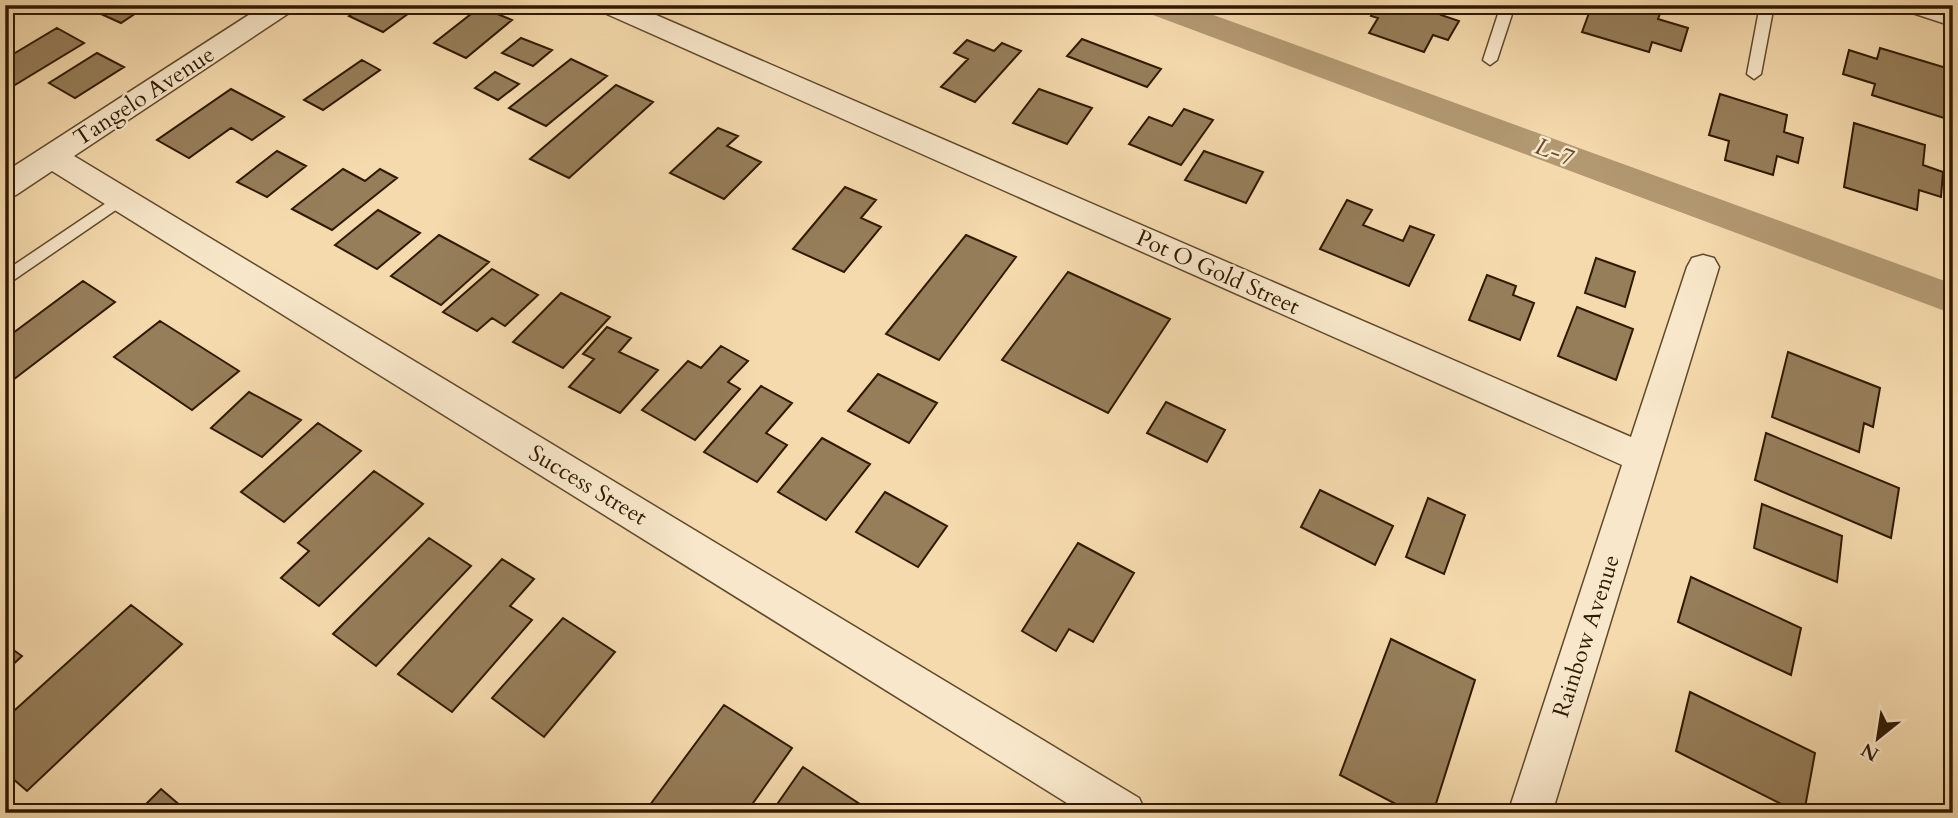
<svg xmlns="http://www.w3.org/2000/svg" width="1958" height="818" viewBox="0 0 1958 818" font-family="Cardo,serif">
<rect width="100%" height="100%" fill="#f5daad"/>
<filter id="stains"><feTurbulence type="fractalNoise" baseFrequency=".00286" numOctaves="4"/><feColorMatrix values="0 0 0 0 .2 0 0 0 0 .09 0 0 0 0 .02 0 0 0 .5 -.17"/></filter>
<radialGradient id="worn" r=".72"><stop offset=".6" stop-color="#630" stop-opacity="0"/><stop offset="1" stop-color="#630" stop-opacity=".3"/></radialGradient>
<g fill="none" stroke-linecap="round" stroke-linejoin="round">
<path fill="#b29972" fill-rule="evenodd" d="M 1141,5 L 1186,5 L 1953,284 L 1953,314 L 1145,12 Z"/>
</g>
<path fill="#967e5a" stroke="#2f1a00" stroke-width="2" d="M 96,5 L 148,5 L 121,23 L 90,9 Z
M 365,5 L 420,5 L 383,32 L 349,16 Z
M 810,5 L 841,5 L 831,14 Z
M 1378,5 L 1446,5 L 1441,15 L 1459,21 L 1448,40 L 1433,35 L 1424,52 L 1369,33 L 1378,18 L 1371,16 Z
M 1592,5 L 1653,5 L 1662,8 L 1658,19 L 1688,28 L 1681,51 L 1652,42 L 1649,52 L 1582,32 Z
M 480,7 L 512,20 L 466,58 L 434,43 Z
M 57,28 L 84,43 L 5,91 L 5,59 Z
M 521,38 L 552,50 L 533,66 L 502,53 Z
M 1082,39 L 1161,69 L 1147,87 L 1067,56 Z
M 967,40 L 994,51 L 1002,43 L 1021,51 L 975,102 L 941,87 L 968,59 L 954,53 Z
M 1880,48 L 1953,70 L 1947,119 L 1872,95 L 1875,84 L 1843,74 L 1849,50 L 1877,59 Z
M 97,53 L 124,67 L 75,98 L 49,83 Z
M 571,59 L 607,76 L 546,126 L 509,108 Z
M 362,60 L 380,70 L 323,110 L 304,100 Z
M 495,72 L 519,84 L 498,100 L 475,88 Z
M 616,85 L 653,102 L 569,178 L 530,159 Z
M 231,89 L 284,117 L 252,140 L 231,128 L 189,158 L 157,140 Z
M 1039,89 L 1092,108 L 1067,144 L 1013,123 Z
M 1720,94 L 1787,115 L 1784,132 L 1803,138 L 1798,163 L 1777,156 L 1773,175 L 1725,160 L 1729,141 L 1709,135 Z
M 1184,109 L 1213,120 L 1181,165 L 1129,144 L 1149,117 L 1172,126 Z
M 1854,123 L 1925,145 L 1923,165 L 1943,172 L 1941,197 L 1919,190 L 1917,210 L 1844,187 Z
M 718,128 L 738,136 L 727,146 L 761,162 L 724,199 L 670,173 Z
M 277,151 L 306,166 L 267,197 L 237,182 Z
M 1204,151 L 1263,172 L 1246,203 L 1185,180 Z
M 343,169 L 365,181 L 380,169 L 397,178 L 332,230 L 292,209 Z
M 845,187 L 876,200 L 861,218 L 881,227 L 844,272 L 793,249 Z
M 1347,200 L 1372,210 L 1363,225 L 1403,241 L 1410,226 L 1434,235 L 1409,286 L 1320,249 Z
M 378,210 L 420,233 L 377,269 L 335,245 Z
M 439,235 L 489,262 L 441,305 L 391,276 Z
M 966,235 L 1016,257 L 939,360 L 886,334 Z
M 1596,258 L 1635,272 L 1625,307 L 1585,293 Z
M 492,269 L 538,295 L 505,326 L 492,318 L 477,331 L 443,312 Z
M 1068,272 L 1170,319 L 1108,413 L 1002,360 Z
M 1487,275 L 1516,286 L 1513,295 L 1534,303 L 1520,340 L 1469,320 Z
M 83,281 L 115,302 L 5,386 L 5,339 Z
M 561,293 L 610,317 L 563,368 L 513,342 Z
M 1577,307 L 1633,329 L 1616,380 L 1558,356 Z
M 160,321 L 239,371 L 192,410 L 114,357 Z
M 607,327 L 631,338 L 619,352 L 658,370 L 620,413 L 569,387 L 594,359 L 583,354 Z
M 721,346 L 748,361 L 728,382 L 740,389 L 695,440 L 642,410 L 688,361 L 701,368 Z
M 1788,352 L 1880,388 L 1873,427 L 1864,423 L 1859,452 L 1772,417 Z
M 878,374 L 937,403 L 909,443 L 848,411 Z
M 761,386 L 792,403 L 766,433 L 787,445 L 757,482 L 704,452 Z
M 249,392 L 301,420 L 262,457 L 211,428 Z
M 1166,402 L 1225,430 L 1207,462 L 1147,433 Z
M 318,423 L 361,451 L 284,522 L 241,492 Z
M 1766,433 L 1899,488 L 1891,538 L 1755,480 Z
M 822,438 L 870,464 L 826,520 L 778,492 Z
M 374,471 L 423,504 L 319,606 L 281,578 L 309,551 L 298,543 Z
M 1320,490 L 1393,526 L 1375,565 L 1301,527 Z
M 885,492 L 947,526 L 918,567 L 856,532 Z
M 1428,498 L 1465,515 L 1444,574 L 1406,557 Z
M 1762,504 L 1842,536 L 1837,582 L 1754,548 Z
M 429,538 L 471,566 L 376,666 L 333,634 Z
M 1078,543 L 1134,573 L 1093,642 L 1069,629 L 1056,651 L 1022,631 Z
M 502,559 L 534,579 L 510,606 L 532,620 L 452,712 L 398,674 Z
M 1691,577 L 1801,628 L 1791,675 L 1678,622 Z
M 131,605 L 182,644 L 27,791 L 5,772 L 5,719 Z
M 563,618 L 615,652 L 544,737 L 492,698 Z
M 1391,639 L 1475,680 L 1433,813 L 1413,813 L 1340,775 Z
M 5,644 L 22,656 L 5,672 Z
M 1690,692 L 1815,753 L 1804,813 L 1799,813 L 1676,751 Z
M 724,705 L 792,748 L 746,813 L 644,813 Z
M 803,767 L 872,812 L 871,813 L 771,813 Z
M 161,789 L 189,813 L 137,813 Z"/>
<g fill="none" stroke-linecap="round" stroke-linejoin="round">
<defs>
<path id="lane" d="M 1501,5 L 1515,5 L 1497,60 L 1490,65 L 1483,60 Z
M 1760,5 L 1774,5 L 1761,74 L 1754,79 L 1747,74 Z
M 1888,5 L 1910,5 L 1953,17 L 1953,23 L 1943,23 Z
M 121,193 L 129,199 L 126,203 L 5,286 L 5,271 Z"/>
<path id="street" d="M 264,5 L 296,5 L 292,11 L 74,156 L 1139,798 L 1146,813 L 1083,813 L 52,171 L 16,195 L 5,198 L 5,172 Z
M 596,5 L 633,5 L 1631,437 L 1687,267 L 1692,258 L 1703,255 L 1714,258 L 1719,267 L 1552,813 L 1508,813 L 1622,465 L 600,11 Z"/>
</defs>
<use href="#lane" stroke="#604a2b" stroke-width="3"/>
<use href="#street" stroke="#604a2b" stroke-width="3"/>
<use href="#lane" fill="#f8e7ca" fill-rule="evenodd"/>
<use href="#street" fill="#f8e7ca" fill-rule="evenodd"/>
</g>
<g text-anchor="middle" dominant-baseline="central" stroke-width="5" stroke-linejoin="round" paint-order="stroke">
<g font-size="23" fill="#2f1a00" stroke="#f8e7ca">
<text transform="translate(144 96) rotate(-33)">Tangelo Avenue</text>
<text transform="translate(1218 272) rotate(24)">Pot O Gold Street</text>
<text transform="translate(588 485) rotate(31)">Success Street</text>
<text transform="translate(1586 636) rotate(-72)">Rainbow Avenue</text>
</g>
<g font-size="24" font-style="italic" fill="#634d2e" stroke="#f8e7ca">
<text transform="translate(1554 152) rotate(20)">L-7</text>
</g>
</g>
<rect width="1958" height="818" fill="none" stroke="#f5daad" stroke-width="28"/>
<rect x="7" y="7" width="1944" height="804" fill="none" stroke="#2f1a00" stroke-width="3.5"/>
<rect x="14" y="14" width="1930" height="790" fill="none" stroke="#2f1a00" stroke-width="2"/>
<g transform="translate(1878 738) rotate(210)" stroke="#f8e7ca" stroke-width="5" paint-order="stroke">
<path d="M0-5L12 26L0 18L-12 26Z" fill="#2f1a00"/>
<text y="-10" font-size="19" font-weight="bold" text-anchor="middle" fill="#2f1a00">N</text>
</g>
<rect width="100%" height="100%" filter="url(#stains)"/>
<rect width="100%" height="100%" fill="url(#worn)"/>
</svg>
